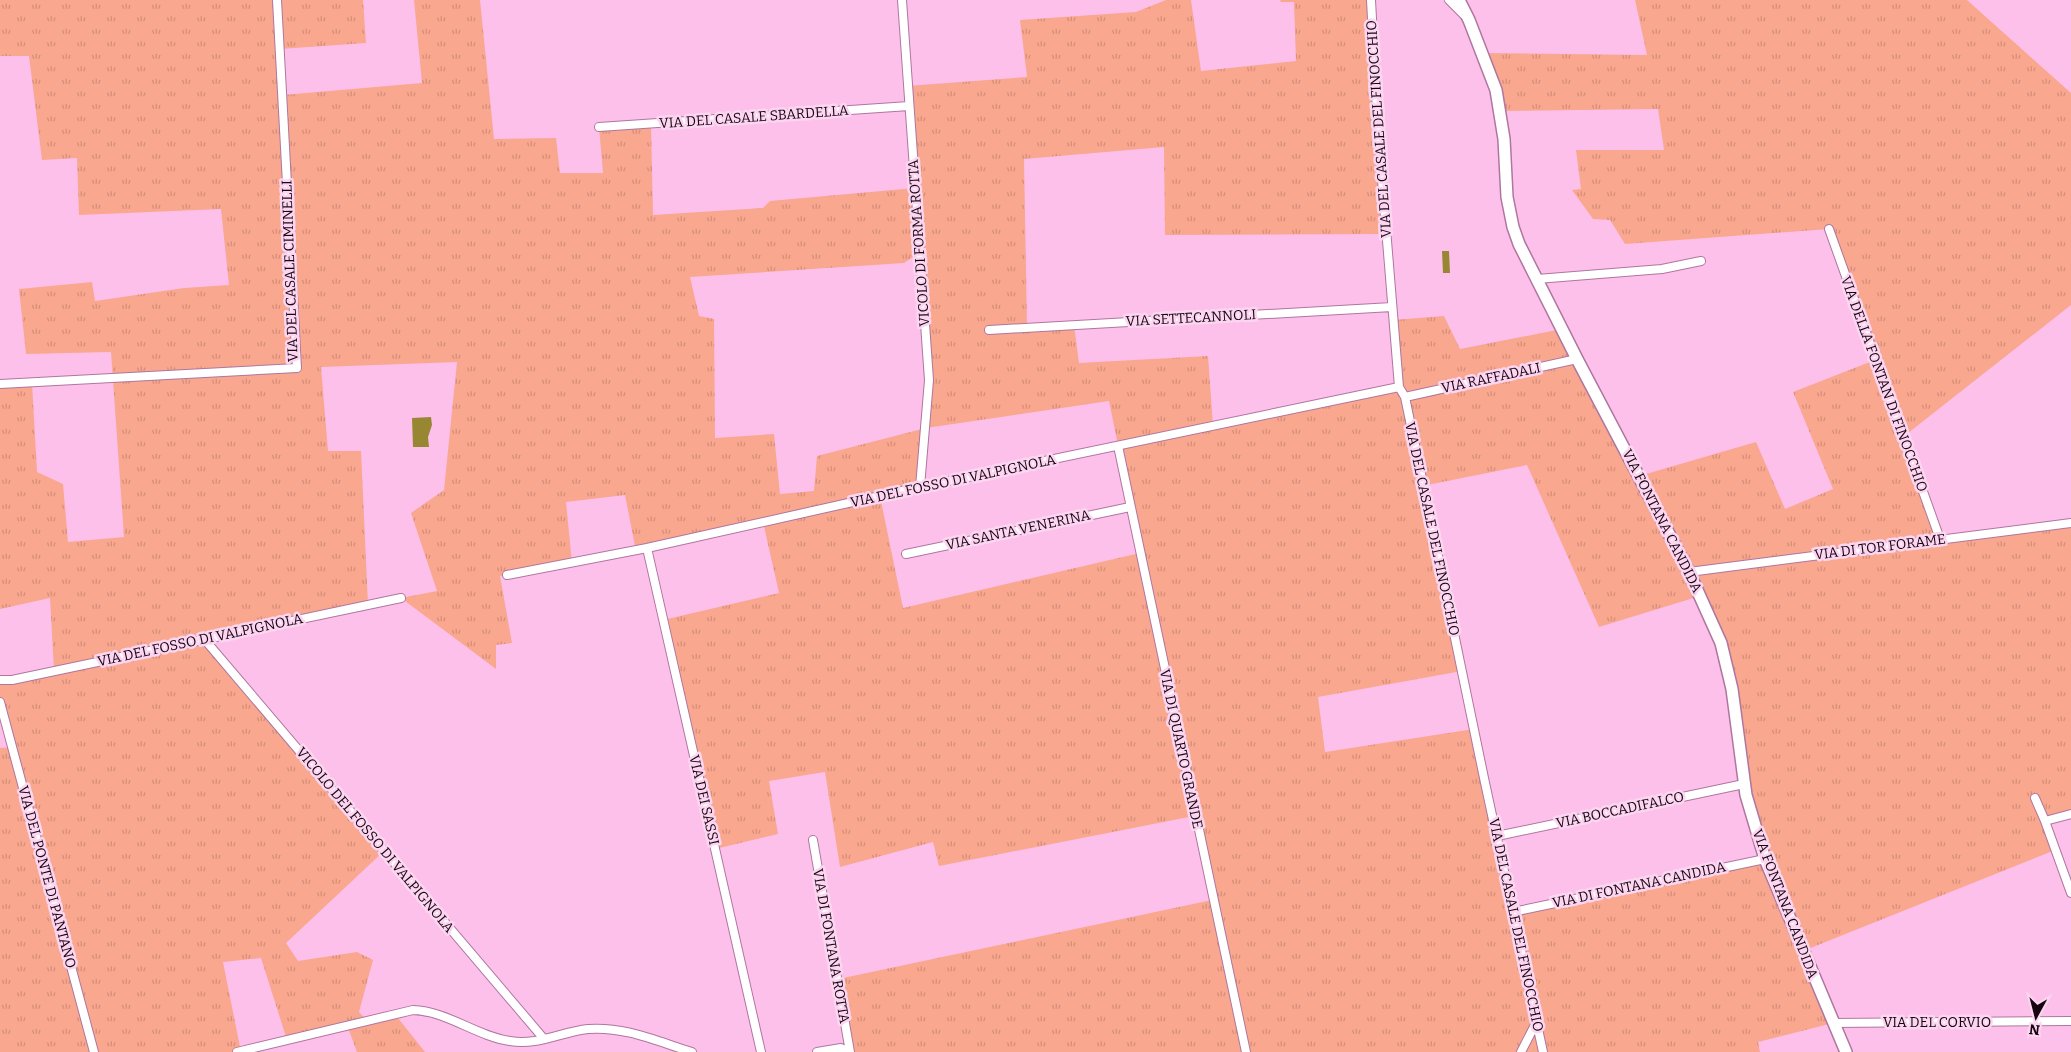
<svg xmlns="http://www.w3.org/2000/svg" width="2071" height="1052" viewBox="0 0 2071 1052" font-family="Bitter,serif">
<defs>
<pattern id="grass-tufts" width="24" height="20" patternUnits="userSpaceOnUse" patternTransform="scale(1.25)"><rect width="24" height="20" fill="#f9a78e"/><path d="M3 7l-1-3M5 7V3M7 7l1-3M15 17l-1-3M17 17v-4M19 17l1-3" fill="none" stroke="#d58e79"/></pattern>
</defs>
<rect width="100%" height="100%" fill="#fdc0eb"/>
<path fill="url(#grass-tufts)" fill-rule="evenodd" d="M 0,0 L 363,0 L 366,43 L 280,49 L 283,95 L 422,83 L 414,0 L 480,0 L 494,139 L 556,138 L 560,173 L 603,173 L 599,127 L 651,124 L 653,215 L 763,208 L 770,201 L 915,188 L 907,86 L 1027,77 L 1020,20 L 1136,12 L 1166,0 L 1191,0 L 1201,71 L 1296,61 L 1294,2 L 1281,2 L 1280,0 L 1371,0 L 1386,234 L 1165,235 L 1164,147 L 1024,159 L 1027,328 L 1074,325 L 1079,363 L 1208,356 L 1213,426 L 1398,387 L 1393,320 L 1444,316 L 1460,349 L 1562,329 L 1639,476 L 1756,442 L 1785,509 L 1833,489 L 1793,392 L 1875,360 L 1829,229 L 1625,244 L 1610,220 L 1593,219 L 1572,190 L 1581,189 L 1576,150 L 1664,150 L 1658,109 L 1500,111 L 1483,53 L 1647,55 L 1635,0 L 1967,0 L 2071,93 L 2071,305 L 1903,437 L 1940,539 L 2071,523 L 2071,814 L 2045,821 L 2055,850 L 1803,951 L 1833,1023 L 1758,1042 L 1760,1052 L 850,1052 L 843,978 L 1212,900 L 1194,816 L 939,866 L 933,842 L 840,867 L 825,772 L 769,781 L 778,834 L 715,849 L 663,620 L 779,593 L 763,522 L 636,551 L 625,495 L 566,502 L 572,563 L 500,576 L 512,643 L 496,645 L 496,669 L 401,598 L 437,591 L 411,513 L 444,490 L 457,362 L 321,367 L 328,451 L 361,451 L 368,605 L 206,640 L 384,851 L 286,943 L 298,961 L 357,952 L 373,960 L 359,1012 L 367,1020 L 394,1013 L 425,1052 L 357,1052 L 347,1025 L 287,1040 L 261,958 L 223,962 L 241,1052 L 0,1052 L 0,748 L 12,747 L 0,702 L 0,680 L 54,671 L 50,598 L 0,609 L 0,384 L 32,383 L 37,472 L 63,484 L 68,542 L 124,537 L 111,352 L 26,354 L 19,289 L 92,282 L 95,301 L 184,288 L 229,285 L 221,209 L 79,215 L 77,158 L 42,160 L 29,56 L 0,56 ZM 919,253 L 926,428 L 817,456 L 814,491 L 780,494 L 774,434 L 715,438 L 714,319 L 699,316 L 690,277 L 904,263 ZM 1109,401 L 1140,553 L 903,608 L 880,496 L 920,487 L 926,428 ZM 1527,465 L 1599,627 L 1700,596 L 1730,682 L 1761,849 L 1764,859 L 1513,912 L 1474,729 L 1325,752 L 1318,697 L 1462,671 L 1427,485 Z"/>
<path fill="#978632" d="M 1442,251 L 1449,251 L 1450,273 L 1443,273 Z
M 431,417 L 432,425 L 428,437 L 429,447 L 413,447 L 412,418 Z"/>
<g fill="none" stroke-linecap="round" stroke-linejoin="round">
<defs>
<path id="street" d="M 902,0 L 929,380 L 920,487
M 1371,0 L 1378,131 L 1399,387 L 1405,397 L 1484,778 L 1543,1052
M 1449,0 L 1464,15
M 599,127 L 909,106
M 1829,229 L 1940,539
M 1537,279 L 1662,269 L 1701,261
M 989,330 L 1392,307
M 0,384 L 297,368 L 277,0
M 1405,397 L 1577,359
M 1118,446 L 1246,1052
M 647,548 L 761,1052
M 906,554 L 1130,507
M 1689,572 L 2071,523
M 507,575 L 647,548 L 920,487 L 1399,387
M 205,640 L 544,1039
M 0,680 L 12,680 L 401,598
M 0,702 L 94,1052
M 2035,798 L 2045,821 L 2071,893
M 2045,821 L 2071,814
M 1497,836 L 1744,784
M 813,840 L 850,1052
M 1513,912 L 1765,859
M 1833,1023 L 2071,1021
M 237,1052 L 413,1010 C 447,1011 476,1036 510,1041 C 537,1046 561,1032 588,1029 C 624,1026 659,1042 692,1052
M 817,1052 L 841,1048 L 849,1052
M 1521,1052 L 1537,1021"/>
<path id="secondary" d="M 1459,0 L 1469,20 L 1496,90 L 1504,139 L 1507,197 L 1513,227 L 1519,244 L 1577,359 L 1689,572 L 1721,643 L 1732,689 L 1746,795 L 1765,859 L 1846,1052"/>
</defs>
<use href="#street" stroke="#af769f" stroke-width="10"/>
<use href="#secondary" stroke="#af769f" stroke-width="14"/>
<use href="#street" stroke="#fff" stroke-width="8"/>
<use href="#secondary" stroke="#fff" stroke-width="11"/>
</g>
<g text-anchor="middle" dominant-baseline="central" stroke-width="5" stroke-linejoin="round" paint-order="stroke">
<g font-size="14" fill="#170412" stroke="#fcd6f0">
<text transform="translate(754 117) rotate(-4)">VIA DEL CASALE SBARDELLA</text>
<text transform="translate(1379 129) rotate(-94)">VIA DEL CASALE DEL FINOCCHIO</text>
<text transform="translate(919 243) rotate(-94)">VICOLO DI FORMA ROTTA</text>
<text transform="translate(290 271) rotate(-92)">VIA DEL CASALE CIMINELLI</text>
<text transform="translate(1191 318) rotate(-3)">VIA SETTECANNOLI</text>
<text transform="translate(1491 378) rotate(-12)">VIA RAFFADALI</text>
<text transform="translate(1884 384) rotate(70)">VIA DELLA FONTAN DI FINOCCHIO</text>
<text transform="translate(953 481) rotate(-12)">VIA DEL FOSSO DI VALPIGNOLA</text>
<text transform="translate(1662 521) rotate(63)">VIA FONTANA CANDIDA</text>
<text transform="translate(1432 529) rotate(78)">VIA DEL CASALE DEL FINOCCHIO</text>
<text transform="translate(1018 530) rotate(-12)">VIA SANTA VENERINA</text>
<text transform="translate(1880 547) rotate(-7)">VIA DI TOR FORAME</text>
<text transform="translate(200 640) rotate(-12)">VIA DEL FOSSO DI VALPIGNOLA</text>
<text transform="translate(1181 749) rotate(78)">VIA DI QUARTO GRANDE</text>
<text transform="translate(704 800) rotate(77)">VIA DEI SASSI</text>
<text transform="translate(1620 810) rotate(-12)">VIA BOCCADIFALCO</text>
<text transform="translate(375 840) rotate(50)">VICOLO DEL FOSSO DI VALPIGNOLA</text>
<text transform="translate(47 877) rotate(75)">VIA DEL PONTE DI PANTANO</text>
<text transform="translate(1639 885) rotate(-12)">VIA DI FONTANA CANDIDA</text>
<text transform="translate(1785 904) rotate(69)">VIA FONTANA CANDIDA</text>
<text transform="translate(1516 925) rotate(78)">VIA DEL CASALE DEL FINOCCHIO</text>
<text transform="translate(831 946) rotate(80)">VIA DI FONTANA ROTTA</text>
<text x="1937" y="1022">VIA DEL CORVIO</text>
</g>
</g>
<g transform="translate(2036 1017) rotate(187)" stroke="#fcd6f0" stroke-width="4" paint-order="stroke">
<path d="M0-4L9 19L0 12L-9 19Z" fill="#170412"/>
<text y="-8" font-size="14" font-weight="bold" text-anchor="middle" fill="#170412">N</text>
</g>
</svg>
